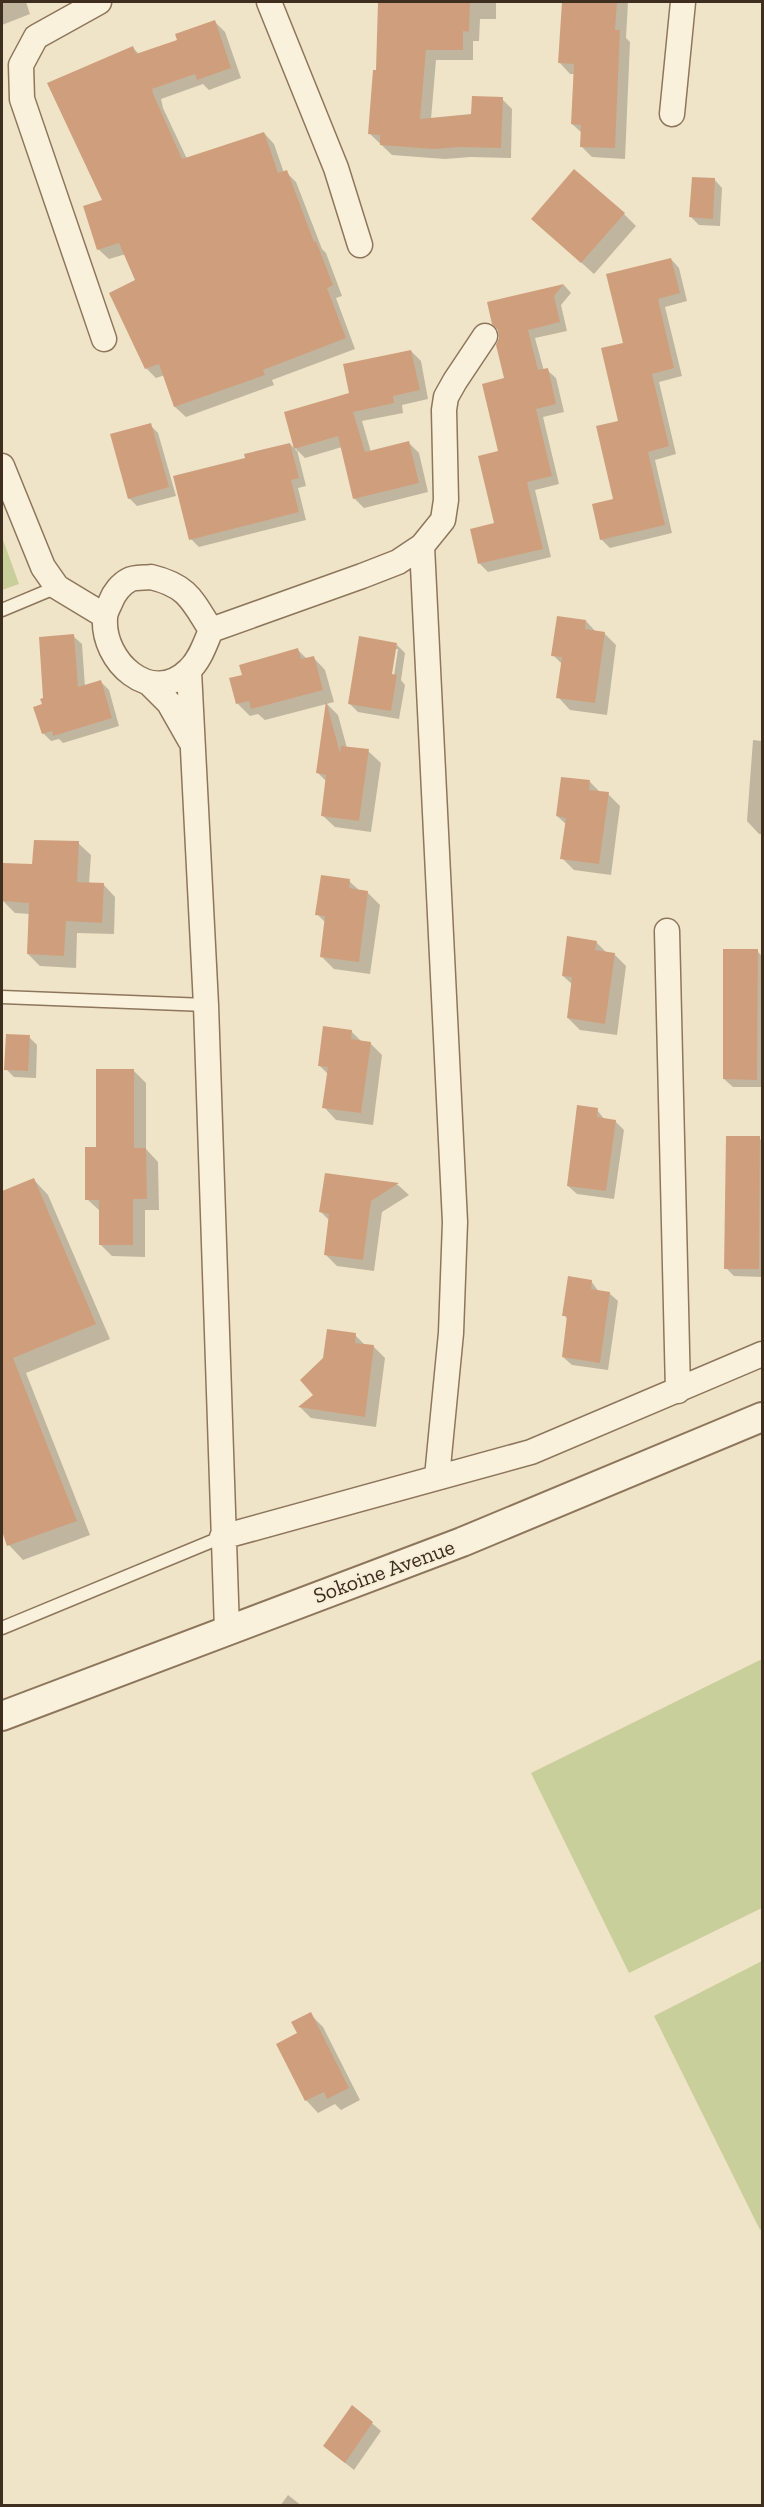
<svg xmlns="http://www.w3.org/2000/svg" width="764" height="2507" viewBox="0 0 764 2507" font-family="'Zilla Slab',serif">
<rect width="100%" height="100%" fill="#f0e4c8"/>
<path fill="#c9cf9b" d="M 2,537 L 19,584 L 2,590 Z
M 762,1659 L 762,1908 L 629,1973 L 531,1773 Z
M 762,1961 L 762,2229 L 760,2230 L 654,2016 Z"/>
<path fill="#0003" fill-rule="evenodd" d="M 2,2 L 26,2 L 30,14 L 2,25 Z
M 380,2 L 496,2 L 496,19 L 480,19 L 479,41 L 473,41 L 473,60 L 436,60 L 431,119 L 473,115 L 502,99 L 512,109 L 511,158 L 471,157 L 445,159 L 392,155 L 370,134 L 377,72 Z
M 563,2 L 628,2 L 626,38 L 630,42 L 625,159 L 592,157 L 581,146 L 582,133 L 572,124 L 575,74 L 570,74 L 560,63 Z
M 215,22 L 225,32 L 241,78 L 209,90 L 203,84 L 161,99 L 163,108 L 187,159 L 264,133 L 274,144 L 284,173 L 286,172 L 296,182 L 322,249 L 326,253 L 342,296 L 336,298 L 355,349 L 272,380 L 274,385 L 186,417 L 175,407 L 165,375 L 156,378 L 146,368 L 137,280 L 126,254 L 109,259 L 98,249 L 104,201 L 133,48 L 140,55 L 179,40 Z
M 714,179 L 722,188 L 720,226 L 699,225 L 691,217 Z
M 624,214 L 636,226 L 594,274 L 533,219 Z
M 671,259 L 679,268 L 687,301 L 665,307 L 682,376 L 659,382 L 676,454 L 655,460 L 672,533 L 610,548 L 601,539 L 615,500 L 624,344 Z
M 564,285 L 571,293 L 561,305 L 567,331 L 535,338 L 544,371 L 547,370 L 556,378 L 564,412 L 543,417 L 559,484 L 535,490 L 551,557 L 488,572 L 480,564 L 496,524 L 506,380 L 499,330 L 488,303 Z
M 411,351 L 421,361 L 428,399 L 402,405 L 403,413 L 362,421 L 371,452 L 409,443 L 419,453 L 428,492 L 364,508 L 354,498 L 342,447 L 305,458 L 297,450 L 306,486 L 298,488 L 306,520 L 199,547 L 191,539 L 247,459 L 290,444 L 297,451 L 286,413 L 351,394 Z
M 150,425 L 158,433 L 176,496 L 137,506 L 129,498 Z
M 586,621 L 596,632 L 604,633 L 616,645 L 607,715 L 570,710 L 558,697 L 562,664 L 553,655 Z
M 73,636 L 82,644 L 85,687 L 101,682 L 109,690 L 119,726 L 63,743 L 59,739 L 51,741 L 43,733 L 44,705 Z
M 397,645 L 405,653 L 401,680 L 405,685 L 399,719 L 358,712 L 350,704 ZM 395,649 L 398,649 L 393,682 L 390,682 Z
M 298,650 L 307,659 L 313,657 L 325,670 L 334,702 L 265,720 L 258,714 L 250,716 L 238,704 L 231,680 L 243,676 Z
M 327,704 L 338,715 L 347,748 L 368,751 L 381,763 L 371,832 L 335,827 L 322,815 L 327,782 L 318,773 Z
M 753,740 L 762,741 L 762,834 L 759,834 L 747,821 Z
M 590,782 L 601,793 L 608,794 L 620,806 L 611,875 L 574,870 L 562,858 L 567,825 L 557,816 Z
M 78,843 L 91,855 L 89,884 L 103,884 L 115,897 L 114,934 L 77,933 L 76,968 L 40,966 L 28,954 L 30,914 L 15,913 L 3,901 L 34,866 Z
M 349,881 L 360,891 L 367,892 L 380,905 L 370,974 L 334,969 L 321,956 L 326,923 L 317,914 Z
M 596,942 L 607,953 L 614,954 L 626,966 L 617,1035 L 580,1030 L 568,1018 L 573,985 L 563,976 Z
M 757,951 L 762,956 L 762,1087 L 733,1087 L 724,1079 Z
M 351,1031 L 362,1042 L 370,1043 L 382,1055 L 373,1125 L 336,1120 L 324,1107 L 328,1074 L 319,1065 Z
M 29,1037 L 37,1045 L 36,1078 L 14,1077 L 6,1069 Z
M 134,1071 L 146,1083 L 146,1149 L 158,1162 L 159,1210 L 145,1210 L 145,1257 L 112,1256 L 100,1244 L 100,1211 L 87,1199 Z
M 597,1110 L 605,1120 L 615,1121 L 624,1130 L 614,1199 L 577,1194 L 568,1186 Z
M 759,1138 L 762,1141 L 762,1277 L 734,1276 L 726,1268 Z
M 326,1174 L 398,1185 L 409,1195 L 382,1212 L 374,1271 L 337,1266 L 326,1255 L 330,1221 L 321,1212 Z
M 34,1180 L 48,1195 L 110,1339 L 26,1373 L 90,1535 L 23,1560 L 9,1545 L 2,1527 L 2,1193 Z
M 591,1281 L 599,1292 L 609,1293 L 618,1301 L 608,1370 L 572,1365 L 563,1357 L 568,1320 L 564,1315 Z
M 355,1335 L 366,1346 L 374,1347 L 385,1358 L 376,1427 L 311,1418 L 300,1407 L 315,1395 Z
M 310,2014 L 323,2027 L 360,2100 L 341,2110 L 335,2104 L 318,2113 L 306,2100 L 299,2034 Z
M 353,2407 L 381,2431 L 354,2470 L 334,2454 Z
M 288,2495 L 302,2506 L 280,2506 Z"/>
<path fill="#cf9f7d" d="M 378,2 L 470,2 L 469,32 L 463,31 L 463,50 L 426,50 L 420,119 L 471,114 L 472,96 L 503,97 L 501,148 L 460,147 L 434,149 L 380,145 L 380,135 L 368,134 L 373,70 L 376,70 Z
M 562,2 L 617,2 L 615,30 L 620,30 L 615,148 L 580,147 L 581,125 L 571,124 L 574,64 L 558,63 Z
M 215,20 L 231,68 L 197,80 L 195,74 L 152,89 L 154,96 L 182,159 L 264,132 L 278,173 L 287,170 L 314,242 L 316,241 L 333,285 L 327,288 L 346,338 L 263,370 L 265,375 L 174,407 L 159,364 L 145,369 L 109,293 L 135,280 L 119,243 L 97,250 L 83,206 L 102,200 L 47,83 L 133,46 L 136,54 L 177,40 L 175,34 Z
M 574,169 L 625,213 L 581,263 L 531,219 Z
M 692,177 L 715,178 L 713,219 L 689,217 Z
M 671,258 L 680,293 L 658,299 L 674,368 L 652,374 L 669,446 L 648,452 L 665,525 L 600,540 L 592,504 L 613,499 L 596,426 L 618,421 L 601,348 L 623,343 L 606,274 Z
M 564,284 L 554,296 L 560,322 L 528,330 L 538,370 L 548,368 L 556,404 L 536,409 L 552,476 L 527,482 L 543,549 L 478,564 L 470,529 L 494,523 L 478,456 L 498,451 L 482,384 L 504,378 L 496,345 L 499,338 L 498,330 L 492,324 L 487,302 Z
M 411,350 L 420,390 L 393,396 L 394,403 L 353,412 L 365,452 L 409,441 L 419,483 L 353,499 L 338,436 L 294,449 L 284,412 L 349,393 L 343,364 Z
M 151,423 L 169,487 L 128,499 L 110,434 Z
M 290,443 L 299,478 L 291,480 L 299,512 L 189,540 L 173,476 L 245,458 L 244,454 Z
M 557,616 L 586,620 L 585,629 L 605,632 L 595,703 L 556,698 L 562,657 L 551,656 Z
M 74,634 L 78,687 L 101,680 L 112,718 L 53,736 L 52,731 L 42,734 L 33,707 L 42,704 L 40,699 L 43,698 L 39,637 Z
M 359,636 L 397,643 L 392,674 L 397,675 L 391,711 L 348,704 Z
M 298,648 L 301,659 L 314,656 L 323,690 L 251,709 L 249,701 L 236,704 L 229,678 L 242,675 L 239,665 Z
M 326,701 L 340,753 L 341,746 L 369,749 L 359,821 L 321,816 L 326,775 L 316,773 Z
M 561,777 L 590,780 L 589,790 L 609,792 L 599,864 L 560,859 L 566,818 L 556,816 Z
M 34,840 L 79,841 L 77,882 L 104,883 L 102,923 L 66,921 L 64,956 L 27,954 L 29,903 L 2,901 L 3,863 L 32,864 Z
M 321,875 L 350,879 L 349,888 L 368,891 L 359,962 L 320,957 L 325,916 L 315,915 Z
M 567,936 L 597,941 L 595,950 L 615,953 L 605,1024 L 567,1018 L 572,977 L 562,976 Z
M 723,949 L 758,949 L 757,1080 L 723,1079 Z
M 323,1026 L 352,1030 L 351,1039 L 371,1042 L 361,1113 L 322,1108 L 328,1067 L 318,1066 Z
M 6,1034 L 30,1035 L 28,1071 L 4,1070 Z
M 96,1069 L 134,1069 L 134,1148 L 146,1148 L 147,1199 L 133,1199 L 133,1245 L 99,1245 L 99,1200 L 85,1200 L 85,1147 L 96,1147 Z
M 577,1105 L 598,1108 L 597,1117 L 616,1120 L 606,1191 L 567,1186 Z
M 726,1136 L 760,1136 L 759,1269 L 724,1269 Z
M 325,1173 L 399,1183 L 371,1201 L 363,1260 L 324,1255 L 329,1214 L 319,1212 Z
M 34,1178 L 96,1324 L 13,1358 L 77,1521 L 7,1546 L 2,1531 L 2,1191 Z
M 568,1276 L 592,1280 L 591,1289 L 610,1292 L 600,1363 L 562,1357 L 567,1316 L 562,1316 Z
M 327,1329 L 356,1333 L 355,1343 L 374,1345 L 365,1417 L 298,1407 L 313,1395 L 300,1380 L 323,1358 Z
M 311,2012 L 349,2088 L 327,2099 L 324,2092 L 305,2101 L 276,2044 L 297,2033 L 291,2022 Z
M 352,2405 L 373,2422 L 345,2463 L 323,2446 Z"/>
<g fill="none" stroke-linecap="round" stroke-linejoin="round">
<defs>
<path id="service" d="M 2,610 L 57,587
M 2,997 L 206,1005
M 2,1628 L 222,1537"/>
<path id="minor" d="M 99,2 L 36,37 L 21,65 L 22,99 L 104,339
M 269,2 L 336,168 L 360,245
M 672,114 L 683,2
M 2,466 L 43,567 L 57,587 L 105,616
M 422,546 L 455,1222 L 451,1333 L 437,1477
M 151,577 C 188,586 192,600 211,630 C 205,644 200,660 189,670 C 151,707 102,661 105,618 C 105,612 109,606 111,601 C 114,593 121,584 129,580 C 134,577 145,578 151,577 Z
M 211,630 L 362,576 L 398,562 L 422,546 L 443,520 L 446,500 L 444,410 L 446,397 L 455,381 L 485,336
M 189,671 L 206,1005 L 227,1630
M 151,685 L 169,703 L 190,740
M 667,931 L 678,1391
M 222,1537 L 531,1452 L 762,1354"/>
<path id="tertiary" d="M 2,1716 L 462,1542 L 762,1417"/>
</defs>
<use href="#service" stroke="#8d765c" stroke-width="15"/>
<use href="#minor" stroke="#8d765c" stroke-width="27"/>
<use href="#tertiary" stroke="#8d765c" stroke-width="32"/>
<use href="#service" stroke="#faf1dc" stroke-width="12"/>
<use href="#minor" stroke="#faf1dc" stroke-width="24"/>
<use href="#tertiary" stroke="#faf1dc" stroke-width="28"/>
</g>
<g text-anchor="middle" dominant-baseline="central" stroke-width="4.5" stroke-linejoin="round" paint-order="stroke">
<g font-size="22" fill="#3d2e20" stroke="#f7eed8">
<text transform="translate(384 1571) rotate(-20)">Sokoine Avenue</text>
</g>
</g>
<rect width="764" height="2507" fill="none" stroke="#3d2e20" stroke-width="6"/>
</svg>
